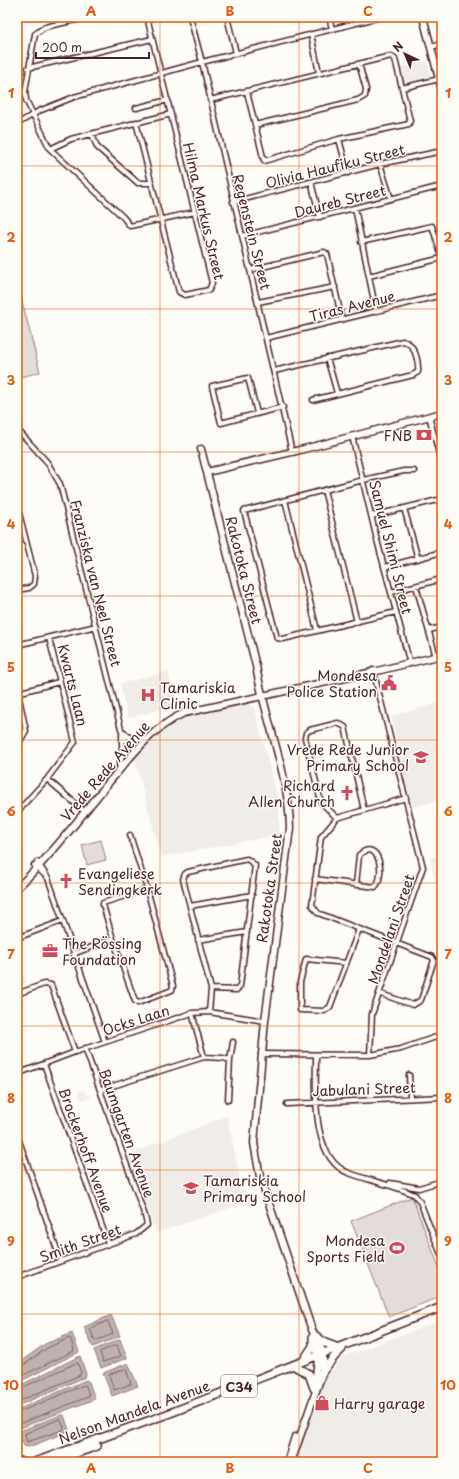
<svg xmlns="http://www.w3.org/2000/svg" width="459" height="1479" viewBox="0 0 459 1479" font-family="'Playpen Sans',sans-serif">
<rect width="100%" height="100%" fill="#fdfcf7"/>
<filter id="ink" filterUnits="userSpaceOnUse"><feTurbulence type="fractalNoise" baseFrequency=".025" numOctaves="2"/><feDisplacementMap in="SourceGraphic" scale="8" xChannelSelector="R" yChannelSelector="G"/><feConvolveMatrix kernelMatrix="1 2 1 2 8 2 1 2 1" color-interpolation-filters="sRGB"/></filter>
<g filter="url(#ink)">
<path fill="#f0ece8" d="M 427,61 L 431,76 L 428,79 L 406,85 L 403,83 L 398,68 Z
M 168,671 L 176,706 L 128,718 L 120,684 Z
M 442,702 L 442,799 L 412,807 L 391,716 Z
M 247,704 L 254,707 L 279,803 L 279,835 L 161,857 L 135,759 L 162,728 L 180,717 Z
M 442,854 L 442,912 L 430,858 Z
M 21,966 L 26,982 L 17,985 L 17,967 Z
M 85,1090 L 87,1096 L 91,1094 L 92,1097 L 81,1100 L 78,1092 Z
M 227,1116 L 245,1203 L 156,1233 L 129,1154 Z
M 442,1320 L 442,1462 L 294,1462 L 325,1378 L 343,1357 Z"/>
<path fill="#e3dcda" stroke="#967e82" d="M 17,281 L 40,372 L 17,378 Z
M 101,840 L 106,860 L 87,865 L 82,845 Z
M 412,1197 L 442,1275 L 442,1296 L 389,1317 L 351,1221 Z"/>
<path fill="#c0b1b1" stroke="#91777b" d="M 111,1315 L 120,1336 L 93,1347 L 84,1327 Z
M 72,1333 L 79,1352 L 17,1383 L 17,1364 L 45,1344 Z
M 120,1339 L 127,1358 L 101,1368 L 94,1350 Z
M 80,1356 L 86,1374 L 85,1377 L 17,1406 L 17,1387 Z
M 128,1363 L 138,1386 L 112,1396 L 103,1373 Z
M 86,1380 L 89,1382 L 95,1399 L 20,1428 L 17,1427 L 17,1410 Z
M 61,1415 L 64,1415 L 69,1430 L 67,1432 L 29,1447 L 24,1446 L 19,1433 L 20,1431 Z"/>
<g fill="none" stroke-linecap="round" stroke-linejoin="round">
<path stroke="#795961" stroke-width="1" d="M 108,1321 L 113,1334 L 95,1341 L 90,1329 Z
M 117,1345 L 121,1356 L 103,1362 L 100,1352 Z
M 17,1368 L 21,1367 L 47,1348 L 69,1338 L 71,1339 L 74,1351 L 17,1378
M 126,1369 L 131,1384 L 114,1390 L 109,1375 Z
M 17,1390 L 76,1363 L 78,1363 L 81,1373 L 80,1375 L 17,1402
M 17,1413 L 84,1385 L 86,1386 L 89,1395 L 88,1397 L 21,1423 L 17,1423
M 60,1419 L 64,1427 L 63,1430 L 27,1442 L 25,1434 Z"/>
<defs>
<path id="street" d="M 89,17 L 45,27 L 35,34 L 25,92 L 26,100 L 50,149 L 123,217 L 130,226 L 195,212
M 190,17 L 202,62 L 292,452
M 227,17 L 236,53
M 329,17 L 332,29
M 311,34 L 319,73
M 431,47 L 442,44
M 28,68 L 152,39
M 402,88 L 439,79
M 210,100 L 391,56 L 395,59 L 410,121 L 409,124 L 339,139 L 264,161 L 247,92
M 136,108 L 168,100
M 136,122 L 179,292 L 185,295 L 209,290 L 212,283 L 147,17
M 17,124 L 39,111 L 74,97 L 202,62 L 380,17
M 255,125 L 358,100 L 365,96 L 366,89 L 359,64
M 92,134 L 97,147 L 138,183 L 151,183
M 339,139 L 348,173
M 50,149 L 71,139 L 171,114
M 380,164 L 391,199
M 311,182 L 320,217
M 233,202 L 380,164 L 442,151
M 355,208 L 376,311
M 242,236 L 442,186
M 361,242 L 432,226 L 442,257
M 250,270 L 324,252 L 327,254 L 342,320
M 369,276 L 442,258
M 258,302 L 335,287
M 266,338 L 442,295
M 327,358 L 337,393
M 274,371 L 403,341 C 415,343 419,362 418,372 L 413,375 L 313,400
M 257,413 L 248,378 L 212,386 L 221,423 L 283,407
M 429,416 L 442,465
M 17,429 L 47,462 L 60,484 L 121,729 L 126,741 L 136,750
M 352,436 L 377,540 L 410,664
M 324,490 L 357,622
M 285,500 L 317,630
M 17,505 L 35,576 L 34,584 L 29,588 L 17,590
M 404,508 L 418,559
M 372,516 L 442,499
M 385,567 L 442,552
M 416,586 L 436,657
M 391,592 L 442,579
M 396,612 L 283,639 L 277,638 L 244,511 L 363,480 L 404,471 L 414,471
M 429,630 L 442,627
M 17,645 L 96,626
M 17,693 L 59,682
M 124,732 L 130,738 L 143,738
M 17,746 L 26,731 L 18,693
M 119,765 L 122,756 L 122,734
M 47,779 L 84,811
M 17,812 L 47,779 L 75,742 L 49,638
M 337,818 L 321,802 L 305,738 L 306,733 L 310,730 L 338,723 L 345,727 L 364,810
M 37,862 L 48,878 L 105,1042
M 34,865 L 48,878
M 315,879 L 375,887 C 386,876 379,837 359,855 L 356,885
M 190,906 L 252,895
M 17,938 L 62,921
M 113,939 L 103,905 L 103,903 L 147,889
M 198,940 L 247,932
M 73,954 L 113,939 L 135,1001 L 138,1003 L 172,990 L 173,986 L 147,889 L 130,835
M 346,963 L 306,959 L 300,982 L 300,1010 L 324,1011 L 330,1007 L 359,929
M 17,994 L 44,984 L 51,985 L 75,1052
M 381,994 L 413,1005 L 421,1000 L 434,960 L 432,957 L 318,913 L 312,905 L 321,837 L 337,818 L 406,798
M 209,1012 L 211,989 L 183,879 L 185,874 L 188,872 L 247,859 L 255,865 L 240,986 L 237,990 L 211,989
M 192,1013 L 204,1057
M 261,1054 L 370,1055 L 401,1049 L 442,1035
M 370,1055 L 372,1014 L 423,867 L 373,670
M 316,1056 C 316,1088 310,1159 349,1173 C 370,1181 394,1185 415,1195 L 420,1202 L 442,1257
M 230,1060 L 233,1042
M 44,1064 L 108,1243
M 17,1074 L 75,1052 L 192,1013 L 209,1012 L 265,1021
M 409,1075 L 410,1098
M 100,1090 L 204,1057 L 223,1058 L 230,1060 L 228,1100
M 287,1104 L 442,1097
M 17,1135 L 61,1261
M 390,1183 L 419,1188 L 442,1181
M 17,1277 L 136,1234 L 147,1225 L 145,1216 L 85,1048"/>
<path id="secondary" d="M 423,17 L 442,90
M 201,449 L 256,666 C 265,720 289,773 290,828 L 265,1021 L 254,1143 L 260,1177 L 312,1330 L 323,1352 L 323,1371 L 291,1462
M 207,472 L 300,450 L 442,413
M 17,888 C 53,854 83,813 115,775 C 136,750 154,727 184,713 L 373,672 L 442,655
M 314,1341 L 318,1359 L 315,1383
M 287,1462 L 295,1437"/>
<path id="primary" d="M 316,1336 L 325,1343 L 336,1347
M 305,1358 L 313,1346 L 313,1337
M 296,1367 L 309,1374 L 314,1388
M 323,1371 L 334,1357 L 342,1349
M 17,1460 L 22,1462
M 35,1462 L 170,1413 L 442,1307
M 51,1462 L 97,1446"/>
</defs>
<use href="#street" stroke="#4a1f2b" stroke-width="7"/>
<use href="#secondary" stroke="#4a1f2b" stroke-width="9"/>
<use href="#primary" stroke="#4a1f2b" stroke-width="10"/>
<use href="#street" stroke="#fdfcf7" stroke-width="4"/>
<use href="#secondary" stroke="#fdfcf7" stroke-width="6"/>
<use href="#primary" stroke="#fdfcf7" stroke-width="7"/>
</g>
</g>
<path fill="none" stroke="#e8590c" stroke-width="1" stroke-opacity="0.55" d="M 160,17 L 160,1462M 299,17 L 299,1462M 17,166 L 442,166M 17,309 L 442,309M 17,452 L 442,452M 17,596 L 442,596M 17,740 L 442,740M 17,883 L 442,883M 17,1026 L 442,1026M 17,1170 L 442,1170M 17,1314 L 442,1314"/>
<defs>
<symbol id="bank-bare" viewBox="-9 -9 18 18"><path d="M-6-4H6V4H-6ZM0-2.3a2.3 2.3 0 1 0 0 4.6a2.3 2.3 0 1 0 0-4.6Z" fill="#d1495b" stroke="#fdfcf7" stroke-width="2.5" paint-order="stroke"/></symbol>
<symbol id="civic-bare" viewBox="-9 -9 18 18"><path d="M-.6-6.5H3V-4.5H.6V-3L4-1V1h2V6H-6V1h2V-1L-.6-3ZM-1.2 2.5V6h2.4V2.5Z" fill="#d1495b" stroke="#fdfcf7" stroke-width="2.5" paint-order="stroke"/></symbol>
<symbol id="hospital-bare" viewBox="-9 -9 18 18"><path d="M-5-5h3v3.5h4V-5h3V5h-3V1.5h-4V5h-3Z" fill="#d1495b" stroke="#fdfcf7" stroke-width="2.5" paint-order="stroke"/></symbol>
<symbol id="school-bare" viewBox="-9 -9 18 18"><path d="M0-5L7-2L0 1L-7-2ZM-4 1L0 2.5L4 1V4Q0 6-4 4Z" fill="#d1495b" stroke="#fdfcf7" stroke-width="2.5" paint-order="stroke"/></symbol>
<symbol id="church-bare" viewBox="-9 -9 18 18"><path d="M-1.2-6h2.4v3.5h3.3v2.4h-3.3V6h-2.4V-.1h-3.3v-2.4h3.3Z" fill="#d1495b" stroke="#fdfcf7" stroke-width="2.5" paint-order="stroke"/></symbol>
<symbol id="office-bare" viewBox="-9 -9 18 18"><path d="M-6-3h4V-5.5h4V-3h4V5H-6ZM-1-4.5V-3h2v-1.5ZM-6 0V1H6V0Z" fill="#d1495b" stroke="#fdfcf7" stroke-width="2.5" paint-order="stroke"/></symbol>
<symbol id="stadium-bare" viewBox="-9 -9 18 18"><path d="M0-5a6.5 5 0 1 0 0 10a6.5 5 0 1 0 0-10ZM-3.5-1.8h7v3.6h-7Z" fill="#d1495b" stroke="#fdfcf7" stroke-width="2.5" paint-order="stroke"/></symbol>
<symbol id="shop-bare" viewBox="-9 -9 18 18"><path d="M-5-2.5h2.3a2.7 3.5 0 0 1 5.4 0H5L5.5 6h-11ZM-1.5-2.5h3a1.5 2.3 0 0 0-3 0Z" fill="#d1495b" stroke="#fdfcf7" stroke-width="2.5" paint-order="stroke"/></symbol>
</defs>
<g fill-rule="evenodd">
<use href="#bank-bare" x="413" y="424" width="22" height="22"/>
<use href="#civic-bare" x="378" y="672" width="22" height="22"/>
<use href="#hospital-bare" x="137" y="684" width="22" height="22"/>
<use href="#school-bare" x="410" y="746" width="22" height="22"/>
<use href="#church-bare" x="336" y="782" width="22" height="22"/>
<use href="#church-bare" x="55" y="870" width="22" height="22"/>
<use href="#office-bare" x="39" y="940" width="22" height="22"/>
<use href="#school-bare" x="180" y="1177" width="22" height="22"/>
<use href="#stadium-bare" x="386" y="1237" width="22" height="22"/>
<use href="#shop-bare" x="311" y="1392" width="22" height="22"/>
</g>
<g text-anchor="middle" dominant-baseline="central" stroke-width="3" stroke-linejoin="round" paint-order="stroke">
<rect fill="#fdfcf7" stroke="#806168" stroke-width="1" x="221" y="1375" width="36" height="22" rx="3"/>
<g font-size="13" font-weight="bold" fill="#4a1f2b">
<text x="239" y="1386">C34</text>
</g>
<g font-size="14" fill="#4a1f2b" stroke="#fdfcf7">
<text transform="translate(335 166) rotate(-14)">Olivia Haufiku Street</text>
<text transform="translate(340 201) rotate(-14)">Daureb Street</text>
<text transform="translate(204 211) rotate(77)">Hilma Markus Street</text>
<text transform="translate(252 232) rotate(76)">Regenstein Street</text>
<text transform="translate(352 306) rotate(-14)">Tiras Avenue</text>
<text transform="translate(391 547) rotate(76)">Samuel Shimi Street</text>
<text transform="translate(244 570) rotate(76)">Rakotoka Street</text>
<text transform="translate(96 583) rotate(76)">Franziska van Neel Street</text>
<text transform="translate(73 685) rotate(76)">Kwarts Laan</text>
<text transform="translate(105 771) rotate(-49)">Vrede Rede Avenue</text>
<text transform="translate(269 888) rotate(-82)">Rakotoka Street</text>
<text transform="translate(391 929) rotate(-71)">Mondelani Street</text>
<text transform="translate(136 1020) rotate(-18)">Ocks Laan</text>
<text transform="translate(364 1089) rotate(-2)">Jabulani Street</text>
<text transform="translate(127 1133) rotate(70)">Baumgarten Avenue</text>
<text transform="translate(86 1150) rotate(70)">Brockerhoff Avenue</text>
<text transform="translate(80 1243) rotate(-20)">Smith Street</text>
<text transform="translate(134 1412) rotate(-20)">Nelson Mandela Avenue</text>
</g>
<g font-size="14" fill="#4a1f2b" stroke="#fdfcf7" text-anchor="end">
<text x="412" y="435">FNB</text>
<text x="377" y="675">Mondesa<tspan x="377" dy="16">Police Station</tspan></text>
<text x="160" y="687" text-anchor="start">Tamariskia<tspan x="160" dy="16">Clinic</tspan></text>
<text x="409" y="749">Vrede Rede Junior<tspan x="409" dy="16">Primary School</tspan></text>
<text x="335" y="785">Richard<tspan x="335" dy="16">Allen Church</tspan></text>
<text x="78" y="873" text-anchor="start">Evangeliese<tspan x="78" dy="16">Sendingkerk</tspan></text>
<text x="62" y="943" text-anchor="start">The Rössing<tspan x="62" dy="16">Foundation</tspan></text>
<text x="203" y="1180" text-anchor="start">Tamariskia<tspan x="203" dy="16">Primary School</tspan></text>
<text x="385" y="1240">Mondesa<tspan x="385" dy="16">Sports Field</tspan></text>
<text x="334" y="1403" text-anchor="start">Harry garage</text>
</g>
</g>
<rect width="459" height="1479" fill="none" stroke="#fdfcf7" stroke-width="44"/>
<g transform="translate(405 54) rotate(316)" stroke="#fdfcf7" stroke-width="3" paint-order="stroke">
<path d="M0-3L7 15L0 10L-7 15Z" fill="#4a1f2b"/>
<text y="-6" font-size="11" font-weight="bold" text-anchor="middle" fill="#4a1f2b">N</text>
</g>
<path d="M36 52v6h113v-6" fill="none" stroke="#4a1f2b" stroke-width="2"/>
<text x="42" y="52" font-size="12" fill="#4a1f2b" stroke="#fdfcf7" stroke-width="3" paint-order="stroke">200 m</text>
<rect x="22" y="22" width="415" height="1435" fill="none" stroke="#e8590c" stroke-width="1.5"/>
<g font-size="13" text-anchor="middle" font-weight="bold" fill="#e8590c">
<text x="91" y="16">A</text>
<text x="230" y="16">B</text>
<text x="368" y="16">C</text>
<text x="11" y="98">1</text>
<text x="448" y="98">1</text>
<text x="11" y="242">2</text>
<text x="448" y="242">2</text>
<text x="11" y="385">3</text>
<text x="448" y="385">3</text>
<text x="11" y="529">4</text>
<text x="448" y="529">4</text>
<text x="11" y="672">5</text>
<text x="448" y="672">5</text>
<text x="11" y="816">6</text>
<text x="448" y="816">6</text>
<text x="11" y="959">7</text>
<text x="448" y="959">7</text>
<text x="11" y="1103">8</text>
<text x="448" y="1103">8</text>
<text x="11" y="1246">9</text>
<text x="448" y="1246">9</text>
<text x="11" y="1390">10</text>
<text x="448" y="1390">10</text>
<text x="91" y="1473">A</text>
<text x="230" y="1473">B</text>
<text x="368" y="1473">C</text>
</g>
</svg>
